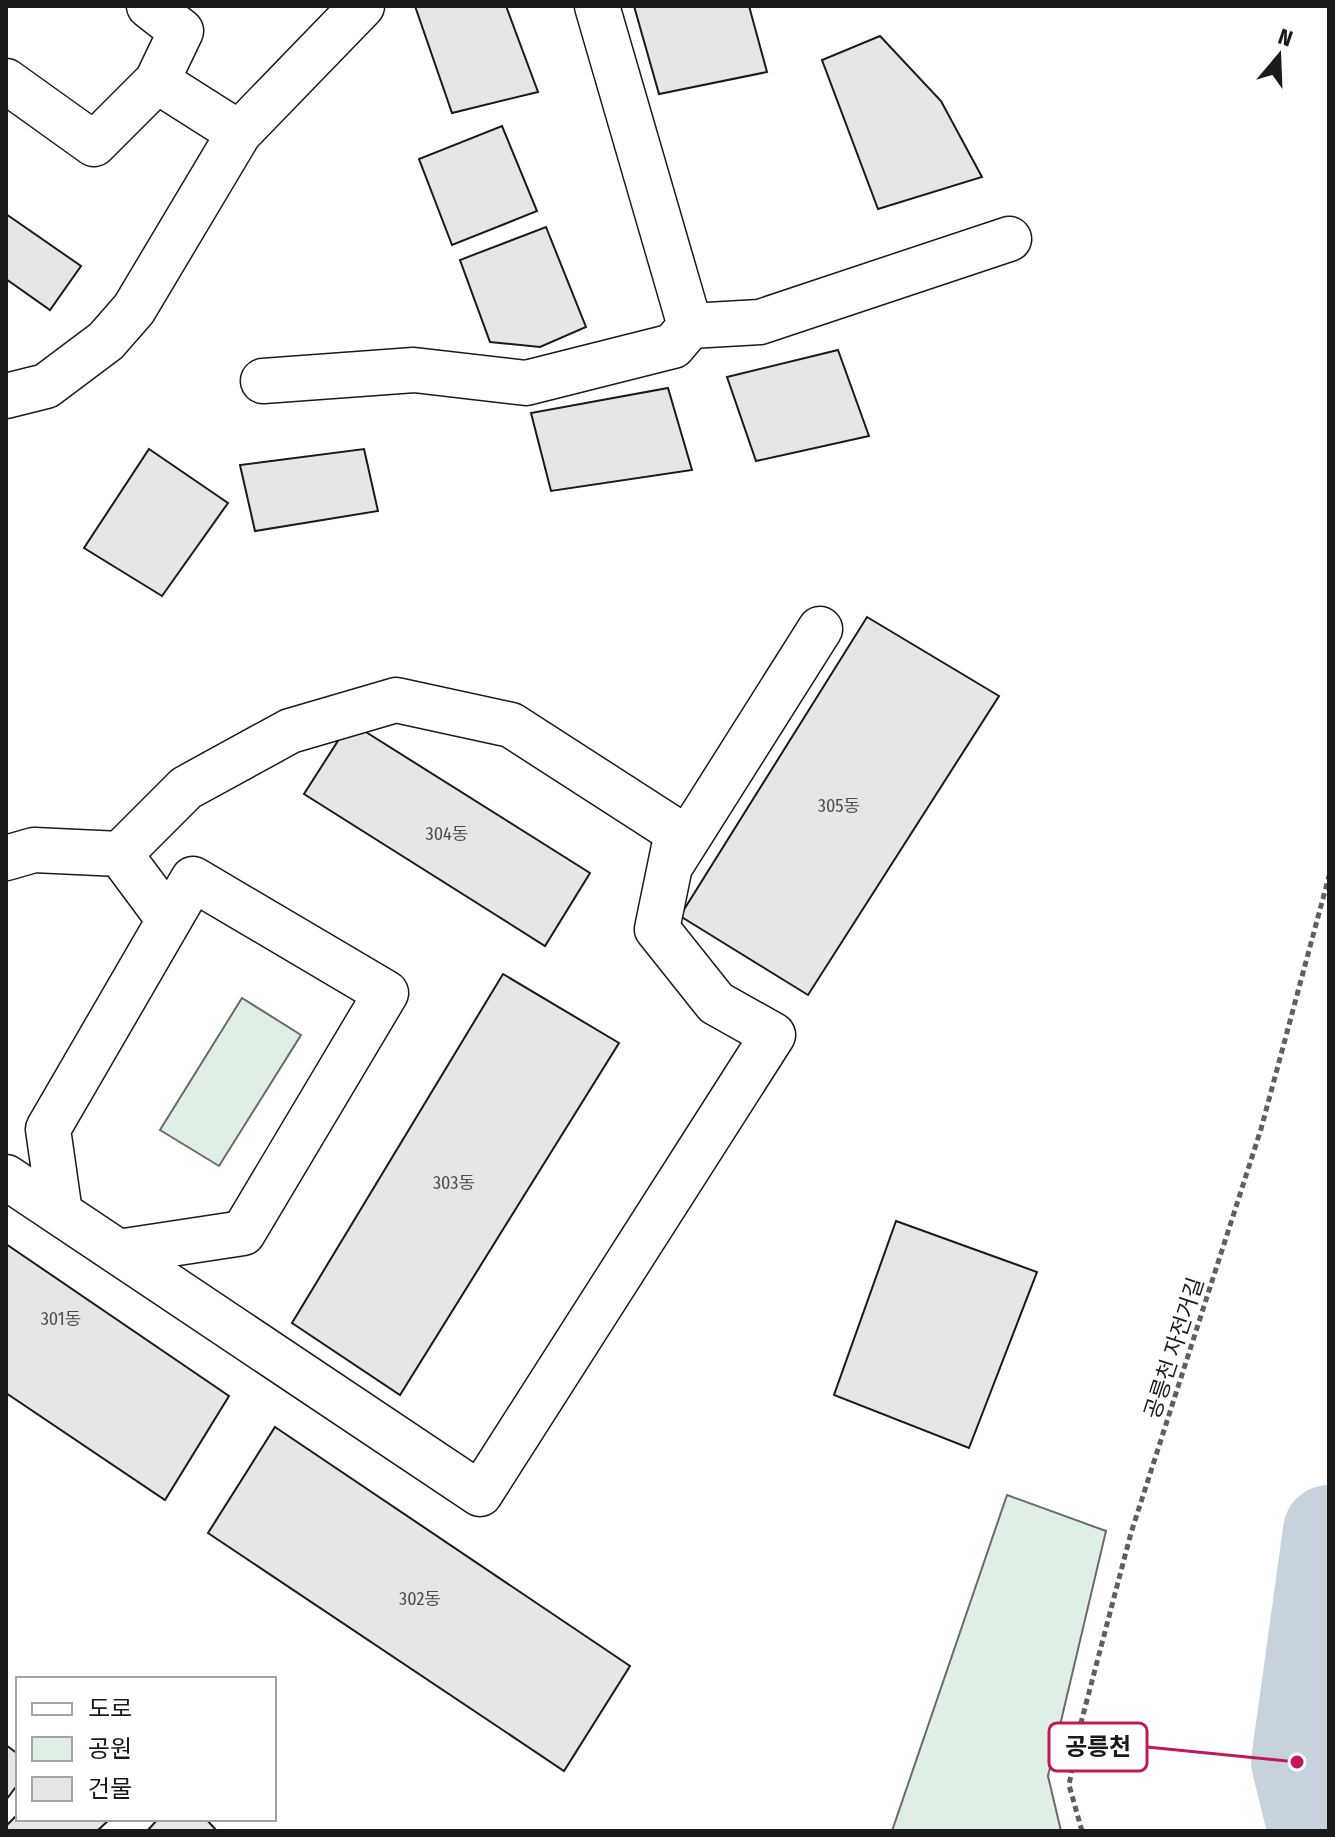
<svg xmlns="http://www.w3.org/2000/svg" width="1335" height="1837" viewBox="0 0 1335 1837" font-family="'Fira Sans Condensed','Noto Sans KR',sans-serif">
<rect width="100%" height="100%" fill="#fff"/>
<path fill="#e0efe3" stroke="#6a6a6a" stroke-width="2" d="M 242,998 L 301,1035 L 219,1166 L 160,1130 Z
M 1007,1495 L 1106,1531 L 1048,1776 L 1061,1831 L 892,1831 Z"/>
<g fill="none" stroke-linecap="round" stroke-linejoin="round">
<path stroke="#c6d2dc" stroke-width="92" d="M 1314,1831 L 1297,1762 L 1329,1531"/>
</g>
<path fill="#e6e6e6" stroke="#1a1a1a" stroke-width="2" d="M 415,6 L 506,6 L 538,92 L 452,113 Z
M 634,6 L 749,6 L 767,72 L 659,94 Z
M 880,36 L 941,101 L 982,177 L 878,209 L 822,60 Z
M 502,126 L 537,211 L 452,245 L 419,159 Z
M 6,214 L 81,266 L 50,310 L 6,279 Z
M 546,227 L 586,327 L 540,347 L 490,342 L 460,260 Z
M 838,350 L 869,436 L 756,461 L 727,377 Z
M 668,388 L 692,470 L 551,491 L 531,413 Z
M 149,449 L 228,503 L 162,596 L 84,548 Z
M 364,449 L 378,511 L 255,531 L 240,465 Z
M 867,617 L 999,696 L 808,995 L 680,916 Z
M 350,722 L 590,873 L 545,946 L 304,794 Z
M 503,974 L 619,1043 L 400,1395 L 292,1323 Z
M 896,1221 L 1037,1272 L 969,1448 L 834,1395 Z
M 6,1244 L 229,1396 L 165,1500 L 6,1393 Z
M 275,1427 L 630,1666 L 564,1771 L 208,1533 Z
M 6,1745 L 18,1754 L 18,1784 L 6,1800 Z
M 18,1814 L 18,1819 L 110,1819 L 97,1831 L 6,1831 L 6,1826 Z
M 158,1819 L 206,1819 L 217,1831 L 147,1831 Z"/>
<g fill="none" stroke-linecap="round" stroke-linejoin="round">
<defs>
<path id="minor" d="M 149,6 L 181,31 L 157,81 L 239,133
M 6,81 L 94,144 L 157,81
M 690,326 L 760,322 L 1009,239
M 263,381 L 414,370 L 526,383 L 673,346 L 690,326 L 597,6
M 6,396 L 46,386 L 106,341 L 134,309 L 239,133 L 362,6
M 6,858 L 34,850 L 120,854
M 671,865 L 820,629
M 6,1177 L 480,1494 L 773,1035 L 716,1003 L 657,929 L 677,832 L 511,725 L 396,700 L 290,731 L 186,788 L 120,854 L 169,920
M 60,1213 L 48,1129 L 193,879 L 386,993 L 243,1233 L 118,1252"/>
</defs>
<use href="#minor" stroke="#1a1a1a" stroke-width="47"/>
<path stroke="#5f5f5f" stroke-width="5" stroke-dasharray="6 4" stroke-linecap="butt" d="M 1082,1831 L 1069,1785 L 1082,1719 L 1131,1533 L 1261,1129 L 1329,876"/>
<use href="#minor" stroke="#fff" stroke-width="44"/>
</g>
<g text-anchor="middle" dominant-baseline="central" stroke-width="6" stroke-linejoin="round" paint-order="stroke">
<g font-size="18" fill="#4d4d4d">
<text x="839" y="806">305동</text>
<text x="447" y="834">304동</text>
<text x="454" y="1183">303동</text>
<text x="61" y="1319">301동</text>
<text x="420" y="1599">302동</text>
</g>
<g font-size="22" fill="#1a1a1a" stroke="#fff">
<text transform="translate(1174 1348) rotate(-72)">공릉천 자전거길</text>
</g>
</g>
<path fill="none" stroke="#c2185b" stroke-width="3" d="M1297 1762L1147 1747"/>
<circle fill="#c2185b" stroke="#fff" stroke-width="3" cx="1297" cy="1762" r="8"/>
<rect fill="#fff" stroke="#c2185b" stroke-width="3" x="1049" y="1723" width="98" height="48" rx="8"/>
<g font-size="24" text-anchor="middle" font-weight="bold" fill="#1a1a1a">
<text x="1098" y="1755">공릉천</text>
</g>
<rect width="1335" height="1837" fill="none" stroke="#1a1a1a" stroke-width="16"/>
<rect x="16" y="1677" width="260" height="144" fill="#ffffff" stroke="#a3a3a3" stroke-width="2"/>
<rect x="32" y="1703" width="40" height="12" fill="#ffffff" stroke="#a3a3a3" stroke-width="2"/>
<text x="88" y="1717" font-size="24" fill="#1a1a1a">도로</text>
<rect x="32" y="1737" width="40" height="24" fill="#e0efe3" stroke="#a3a3a3" stroke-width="2"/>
<text x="88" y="1757" font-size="24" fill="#1a1a1a">공원</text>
<rect x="32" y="1777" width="40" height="24" fill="#e6e6e6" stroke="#a3a3a3" stroke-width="2"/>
<text x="88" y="1797" font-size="24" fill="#1a1a1a">건물</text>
<g transform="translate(1279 56) rotate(19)" stroke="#ffffff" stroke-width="6" paint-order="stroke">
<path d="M0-6L14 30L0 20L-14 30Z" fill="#1a1a1a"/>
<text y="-12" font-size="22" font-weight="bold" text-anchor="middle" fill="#1a1a1a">N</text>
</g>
</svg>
